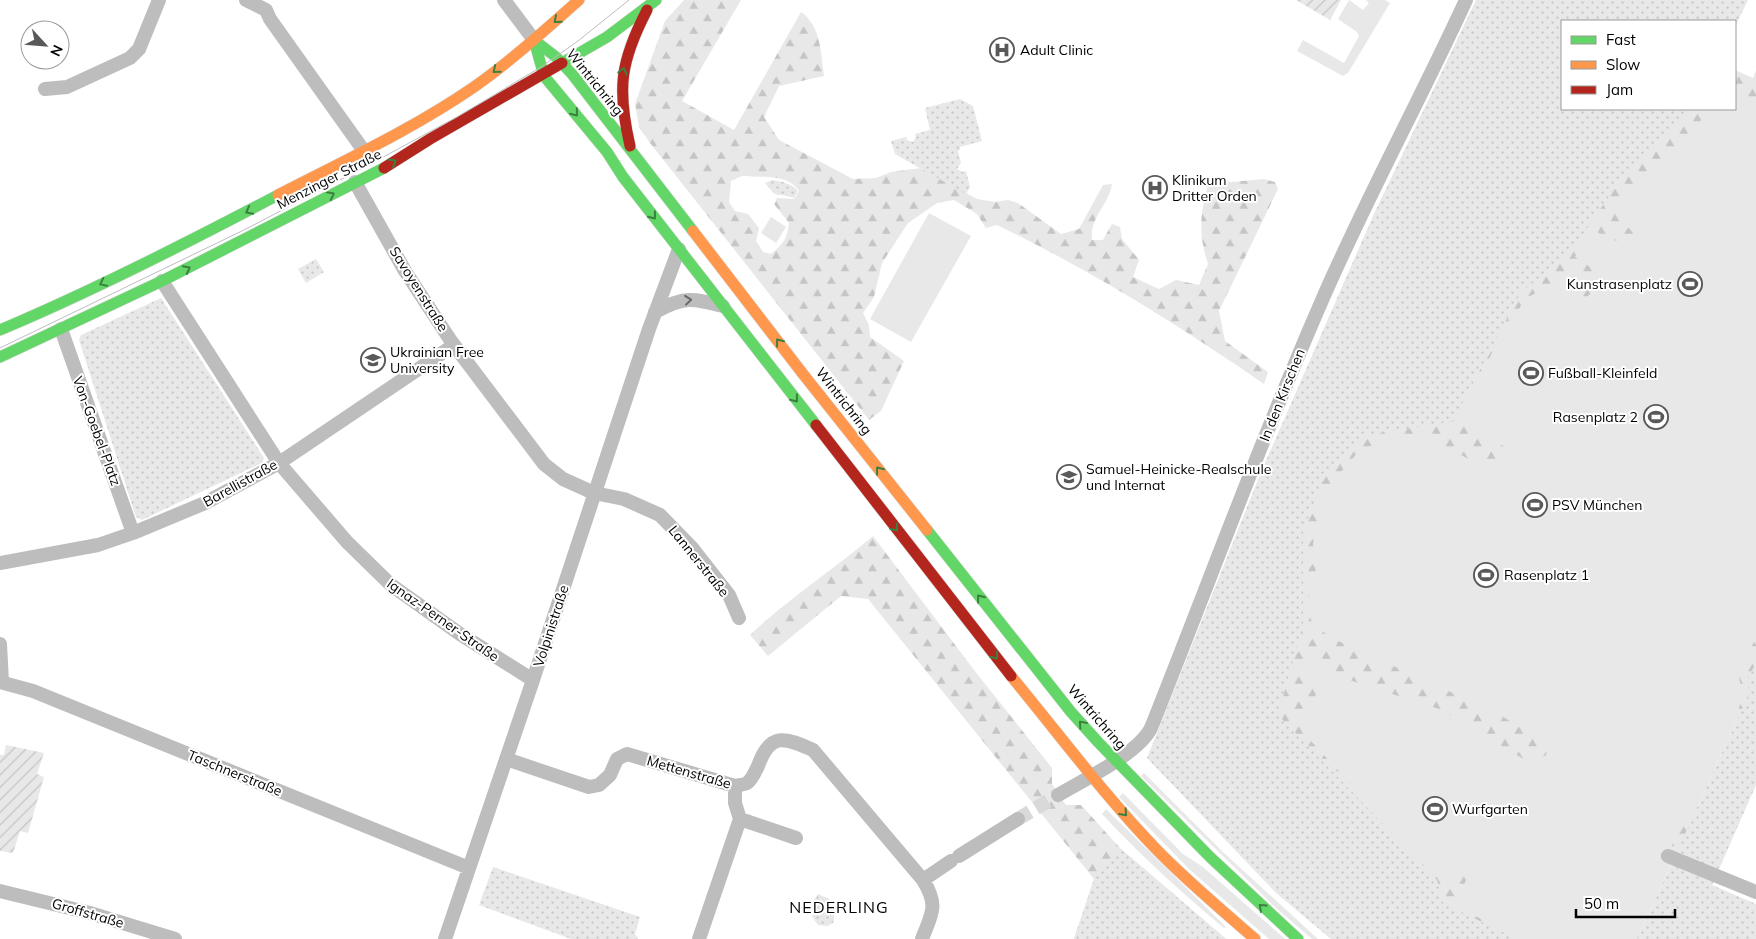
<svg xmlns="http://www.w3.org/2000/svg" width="1756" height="939" viewBox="0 0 1756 939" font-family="Mulish,sans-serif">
<defs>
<pattern id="forest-firs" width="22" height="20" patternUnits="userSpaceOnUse" patternTransform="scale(1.25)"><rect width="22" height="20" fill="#e8e8e8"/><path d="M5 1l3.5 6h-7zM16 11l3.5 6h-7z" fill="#c5c5c5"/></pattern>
<pattern id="park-dots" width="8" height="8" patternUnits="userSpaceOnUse" patternTransform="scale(1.25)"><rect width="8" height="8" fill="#e8e8e8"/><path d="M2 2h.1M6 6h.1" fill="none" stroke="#c5c5c5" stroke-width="1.8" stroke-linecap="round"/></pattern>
<pattern id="garden-furrows" width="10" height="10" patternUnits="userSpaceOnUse" patternTransform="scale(1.25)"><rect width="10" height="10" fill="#e8e8e8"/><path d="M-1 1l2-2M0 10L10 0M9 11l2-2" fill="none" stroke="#c5c5c5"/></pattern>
</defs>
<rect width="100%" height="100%" fill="#fff"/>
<path fill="#e8e8e8" d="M 1349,0 L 1363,10 L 1369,3 L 1366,0 L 1385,0 L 1390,3 L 1348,73 L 1343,76 L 1297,51 L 1303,40 L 1344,63 L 1359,36 L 1357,32 L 1338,19 Z
M 1735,77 L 1756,87 L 1756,663 L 1738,718 L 1637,939 L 1517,939 L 1443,903 L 1278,715 L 1303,530 L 1324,479 L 1521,292 L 1622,177 L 1691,109 L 1735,109 Z
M 929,213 L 971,236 L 911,342 L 870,319 Z
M 771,217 L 786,227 L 776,243 L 761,233 Z
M 1144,773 L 1224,853 L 1318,939 L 1312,939 L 1276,908 L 1141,776 Z
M 1123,793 L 1183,854 L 1203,867 L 1285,939 L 1269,939 L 1190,870 L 1119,797 Z
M 1106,809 L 1226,927 L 1224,928 C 1181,892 1140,855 1102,814 Z"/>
<path fill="url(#forest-firs)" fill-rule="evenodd" d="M 684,0 L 741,0 L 682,101 L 734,130 L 801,12 C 821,26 821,53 824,76 L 779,86 L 764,117 L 779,140 L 853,179 L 876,178 L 891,172 L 921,168 L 977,199 L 995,202 L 1008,200 L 1018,203 L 1061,234 L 1079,229 L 1103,185 L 1112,184 C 1109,205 1089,218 1092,240 L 1103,240 L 1112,224 L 1120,227 L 1122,239 L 1139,260 L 1133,277 L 1159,289 L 1176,280 L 1199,285 L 1208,264 C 1197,229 1201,214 1209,179 L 1232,182 L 1264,179 L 1275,182 L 1278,189 L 1219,311 L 1225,341 L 1268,372 L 1264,384 C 1179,325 1090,270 997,225 L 986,228 L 977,214 L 954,200 L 937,203 L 908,223 L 882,263 L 874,297 L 863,313 L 869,325 L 870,337 L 904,361 L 881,411 L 869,420 L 650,143 L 639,127 L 635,104 L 665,21 ZM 742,176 C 760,178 788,173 799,191 L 794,199 L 777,198 L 774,204 L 789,223 C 787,239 784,243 771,254 L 763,252 L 756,241 L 759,228 L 748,214 L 735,211 L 729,202 L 731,181 Z
M 1735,70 L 1753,78 L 1756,71 L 1756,101 L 1735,90 Z
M 1668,109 L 1712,109 L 1625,197 L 1618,218 L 1636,235 L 1629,247 L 1590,229 L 1575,257 L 1601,274 L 1601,283 L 1585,299 L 1566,291 L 1548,287 L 1526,298 L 1502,335 L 1471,391 L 1448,391 L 1342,378 Z
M 1443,411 L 1507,448 L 1498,463 L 1487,464 L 1476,463 L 1441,444 L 1419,437 L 1385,439 L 1358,452 L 1336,478 L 1321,505 L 1313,544 L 1316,573 L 1310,589 L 1307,608 L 1313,625 L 1334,639 L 1497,713 L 1548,745 L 1546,755 L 1532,764 L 1442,710 L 1349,680 L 1333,679 L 1310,659 L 1305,667 L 1317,691 L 1307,720 L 1310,740 L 1446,887 L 1456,871 L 1468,876 L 1454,906 L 1524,939 L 1455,939 L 1270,735 L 1281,591 L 1326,442 Z
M 873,536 L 974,670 L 1052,768 L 1052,784 L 1066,805 L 1081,805 L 1121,849 L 1226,939 L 1074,939 L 1094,879 L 868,599 L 841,596 L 768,656 L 750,635 C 788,599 833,570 873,536 Z
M 1756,638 L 1756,694 L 1744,718 L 1735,718 L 1743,697 L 1738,673 Z
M 1692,802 L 1701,806 L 1684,855 L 1671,850 L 1673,842 Z"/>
<path fill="url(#park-dots)" d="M 1476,0 L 1748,0 L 1735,27 L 1735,21 L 1562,21 L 1562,109 L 1691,109 L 1622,177 L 1569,255 L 1521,292 L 1453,421 L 1360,437 L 1324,479 L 1303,530 L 1303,625 L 1278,715 L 1437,880 L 1443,903 L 1517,939 L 1331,939 L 1275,892 L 1147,758 L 1261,472 L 1373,216 Z
M 960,99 L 973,106 L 982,141 L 960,147 L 960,150 L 958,151 L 961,163 L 957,169 L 963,172 L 966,171 L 970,187 L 966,194 L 895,154 L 891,141 L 906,137 L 907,140 L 913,142 L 916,137 L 915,134 L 930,130 L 925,108 Z
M 772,180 C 781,181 793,184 798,191 L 794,198 C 776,191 780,202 765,183 Z
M 316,259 L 324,272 L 306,283 L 298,269 Z
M 161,298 L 264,458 L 262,463 L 142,520 L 136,517 L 79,340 L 81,335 Z
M 1756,663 L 1756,785 L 1712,885 L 1756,904 L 1756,939 L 1637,939 L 1749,694 L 1747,680 Z
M 1121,849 L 1226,939 L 1074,939 L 1094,879 Z
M 493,867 L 640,917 L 635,934 L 638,939 L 571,939 L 479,905 Z
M 818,894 L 829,899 L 834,912 L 834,922 L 828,926 L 818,925 L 813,918 L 810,906 Z"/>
<path fill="url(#garden-furrows)" d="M 1296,0 L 1341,0 L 1330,20 Z
M 6,745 L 44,753 L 37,774 L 44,777 L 28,833 L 20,831 L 13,853 L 0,851 L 0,755 L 4,755 Z"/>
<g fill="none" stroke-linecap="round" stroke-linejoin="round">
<path stroke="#d9d9d9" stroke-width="14" stroke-dasharray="14 7" stroke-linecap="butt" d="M 1018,819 L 1058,795"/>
<defs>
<path id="fast" d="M 534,40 L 556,57 L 572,74 L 693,231
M 534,40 L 544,76 L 607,152 L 623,177 L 816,425
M 562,63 L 607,37 L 656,0
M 0,330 C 95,290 187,243 278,195
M 0,357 L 162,281 L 384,168
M 927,530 L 1071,712 L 1098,742 L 1210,857 L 1298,939"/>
<path id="slow" d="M 278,195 C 344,161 413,129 474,87 C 511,61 545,30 579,0
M 693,231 L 803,374 L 927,530
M 1011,676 C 1059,734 1104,795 1156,849 C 1187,881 1222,910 1255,939"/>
<path id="jam" d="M 630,146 C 617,89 620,62 647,10
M 384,168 L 430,139 L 562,63
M 816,425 L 1011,676"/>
</defs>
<use href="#fast" stroke="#dbdbdb" stroke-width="12"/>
<use href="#slow" stroke="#dbdbdb" stroke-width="12"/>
<use href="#jam" stroke="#dbdbdb" stroke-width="12"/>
<path stroke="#bdbdbd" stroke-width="14" d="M 246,0 L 266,10 L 270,19 L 364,151
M 504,0 L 534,40
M 45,89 L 67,87 L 130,58 L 139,49 L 159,0
M 355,182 L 405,271 L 451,341 L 544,464 L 563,479 L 594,493 L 624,499 L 660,515 L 693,549 L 729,595 L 739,618
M 162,281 L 279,463 L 347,542 L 391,585 L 460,634 L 533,680
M 655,312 C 684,296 692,298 723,306
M 61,329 L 133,533
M 0,563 L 98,545 L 133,533 L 205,503 L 279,463 L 454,345
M 0,644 L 2,682
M 0,682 L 33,691 L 469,868
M 506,759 L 589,787 L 599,785 L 610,775 L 617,759 L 627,754 L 735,786 C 738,785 744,785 747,783 C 752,780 755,772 758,766 C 770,732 784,737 813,750 L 923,880 C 939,906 932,913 922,939
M 1058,795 C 1083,780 1138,754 1151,728 C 1208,585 1261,440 1323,298 C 1367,197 1420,100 1466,0
M 740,819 L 796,838
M 959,856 L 1018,819
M 1668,856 L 1756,892
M 923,880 L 951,861
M 0,891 L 90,913 L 175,939
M 445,939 L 533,680 L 649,329 L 679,249
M 699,939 L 740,819 L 735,803 L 735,786"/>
<use href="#fast" stroke="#63d668" stroke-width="11"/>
<use href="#slow" stroke="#ff974d" stroke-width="11"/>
<use href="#jam" stroke="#b3261e" stroke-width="11"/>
<path stroke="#bdbdbd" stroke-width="1" d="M 0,348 L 246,229 L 363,168 L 457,117 L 541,67 L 578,41 L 629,0"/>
</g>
<defs><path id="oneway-chevron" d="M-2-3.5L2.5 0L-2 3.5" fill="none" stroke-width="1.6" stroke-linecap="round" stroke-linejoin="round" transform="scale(1.25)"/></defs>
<g stroke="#3b803e">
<use href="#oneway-chevron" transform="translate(557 20) rotate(139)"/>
<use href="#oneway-chevron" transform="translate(496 70) rotate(141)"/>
<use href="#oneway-chevron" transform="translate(623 71) rotate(-78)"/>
<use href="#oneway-chevron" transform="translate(575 113) rotate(51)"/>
<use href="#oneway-chevron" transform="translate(393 162) rotate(-31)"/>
<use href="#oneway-chevron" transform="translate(331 195) rotate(-27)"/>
<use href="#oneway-chevron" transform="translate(249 211) rotate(152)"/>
<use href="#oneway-chevron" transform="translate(653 216) rotate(52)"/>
<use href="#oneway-chevron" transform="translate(187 269) rotate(-27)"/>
<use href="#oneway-chevron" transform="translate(103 283) rotate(154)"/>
<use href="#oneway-chevron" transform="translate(779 342) rotate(-128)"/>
<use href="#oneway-chevron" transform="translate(795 399) rotate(52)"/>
<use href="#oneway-chevron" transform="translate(879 470) rotate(-128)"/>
<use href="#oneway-chevron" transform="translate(895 528) rotate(52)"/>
<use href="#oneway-chevron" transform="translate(980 598) rotate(-128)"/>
<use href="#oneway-chevron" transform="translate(995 656) rotate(52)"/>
<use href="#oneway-chevron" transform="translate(1082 724) rotate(-131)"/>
<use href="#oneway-chevron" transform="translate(1124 813) rotate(48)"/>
<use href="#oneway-chevron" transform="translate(1262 907) rotate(-138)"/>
</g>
<use stroke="#686868" href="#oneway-chevron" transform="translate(688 300) rotate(-6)"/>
<defs>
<symbol id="hospital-ring" viewBox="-11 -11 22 22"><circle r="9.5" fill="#fff" stroke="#595959" stroke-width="1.5"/><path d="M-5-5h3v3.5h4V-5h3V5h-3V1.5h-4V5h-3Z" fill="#595959"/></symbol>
<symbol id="stadium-ring" viewBox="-11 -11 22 22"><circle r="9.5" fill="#fff" stroke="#595959" stroke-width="1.5"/><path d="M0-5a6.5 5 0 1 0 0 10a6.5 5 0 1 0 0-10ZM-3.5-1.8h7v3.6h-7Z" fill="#595959"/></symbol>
<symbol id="university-ring" viewBox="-11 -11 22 22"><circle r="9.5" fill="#fff" stroke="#595959" stroke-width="1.5"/><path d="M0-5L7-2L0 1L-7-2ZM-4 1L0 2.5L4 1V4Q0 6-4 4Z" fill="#595959"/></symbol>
<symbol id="school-ring" viewBox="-11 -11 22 22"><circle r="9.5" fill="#fff" stroke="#595959" stroke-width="1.5"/><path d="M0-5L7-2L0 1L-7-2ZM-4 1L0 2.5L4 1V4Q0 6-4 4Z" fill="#595959"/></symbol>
</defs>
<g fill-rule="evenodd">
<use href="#hospital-ring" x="988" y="36" width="28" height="28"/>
<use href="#hospital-ring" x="1141" y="174" width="28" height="28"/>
<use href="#stadium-ring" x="1676" y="270" width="28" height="28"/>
<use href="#university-ring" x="359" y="346" width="28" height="28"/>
<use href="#stadium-ring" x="1517" y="359" width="28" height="28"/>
<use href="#stadium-ring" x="1642" y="403" width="28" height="28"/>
<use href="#school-ring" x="1055" y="463" width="28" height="28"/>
<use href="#stadium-ring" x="1521" y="491" width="28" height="28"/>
<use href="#stadium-ring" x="1472" y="561" width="28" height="28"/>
<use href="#stadium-ring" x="1421" y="795" width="28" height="28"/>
</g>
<g text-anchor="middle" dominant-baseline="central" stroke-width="4" stroke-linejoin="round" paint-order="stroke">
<g font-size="14" fill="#000" stroke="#fff" text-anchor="start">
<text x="1020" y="50">Adult Clinic</text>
<text x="1172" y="180">Klinikum<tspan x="1172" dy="16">Dritter Orden</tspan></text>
<text x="1672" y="284" text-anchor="end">Kunstrasenplatz</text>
<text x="390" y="352">Ukrainian Free<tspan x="390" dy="16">University</tspan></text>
<text x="1548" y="373">Fußball-Kleinfeld</text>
<text x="1638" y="417" text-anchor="end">Rasenplatz 2</text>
<text x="1086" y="469">Samuel-Heinicke-Realschule<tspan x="1086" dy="16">und Internat</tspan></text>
<text x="1552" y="505">PSV München</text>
<text x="1504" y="575">Rasenplatz 1</text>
<text x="1452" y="809">Wurfgarten</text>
</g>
<g font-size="14" fill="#000" stroke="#fff">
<text transform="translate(595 82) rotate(51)">Wintrichring</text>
<text transform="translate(329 179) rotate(-27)">Menzinger Straße</text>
<text transform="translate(419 289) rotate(58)">Savoyenstraße</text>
<text transform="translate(1282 395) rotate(-68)">In den Kirschen</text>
<text transform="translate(844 401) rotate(52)">Wintrichring</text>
<text transform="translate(97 431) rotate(70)">Von-Goebel-Platz</text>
<text transform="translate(240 483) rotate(-29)">Barellistraße</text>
<text transform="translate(699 561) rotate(51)">Lannerstraße</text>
<text transform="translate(443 620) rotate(35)">Ignaz-Perner-Straße</text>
<text transform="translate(551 626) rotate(-72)">Volpinistraße</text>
<text transform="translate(1097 717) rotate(49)">Wintrichring</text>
<text transform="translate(689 772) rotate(16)">Mettenstraße</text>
<text transform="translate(235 773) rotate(22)">Taschnerstraße</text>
<text transform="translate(88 913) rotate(16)">Groffstraße</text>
</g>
<g font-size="16" letter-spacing="1" fill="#000" stroke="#fff">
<text x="839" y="907">NEDERLING</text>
</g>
</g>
<rect x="1561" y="20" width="175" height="90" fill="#ffffff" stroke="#999999"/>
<rect x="1571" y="36" width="25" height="8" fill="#63d668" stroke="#999999"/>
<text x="1606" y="45" font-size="15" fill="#000000">Fast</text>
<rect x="1571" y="61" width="25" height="8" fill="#ff974d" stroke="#999999"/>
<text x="1606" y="70" font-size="15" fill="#000000">Slow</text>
<rect x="1571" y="86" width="25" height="8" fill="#b3261e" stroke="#999999"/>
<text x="1606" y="95" font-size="15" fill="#000000">Jam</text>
<g transform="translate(45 45) rotate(116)"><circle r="24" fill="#ffffff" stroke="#999999"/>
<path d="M0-4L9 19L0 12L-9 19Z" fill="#595959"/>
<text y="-8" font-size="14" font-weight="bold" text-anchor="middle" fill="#000000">N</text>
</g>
<path d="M1576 909v8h99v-8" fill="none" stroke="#000000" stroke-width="2.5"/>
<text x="1584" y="909" font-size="15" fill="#000000" stroke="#ffffff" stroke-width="4" paint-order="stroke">50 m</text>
</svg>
